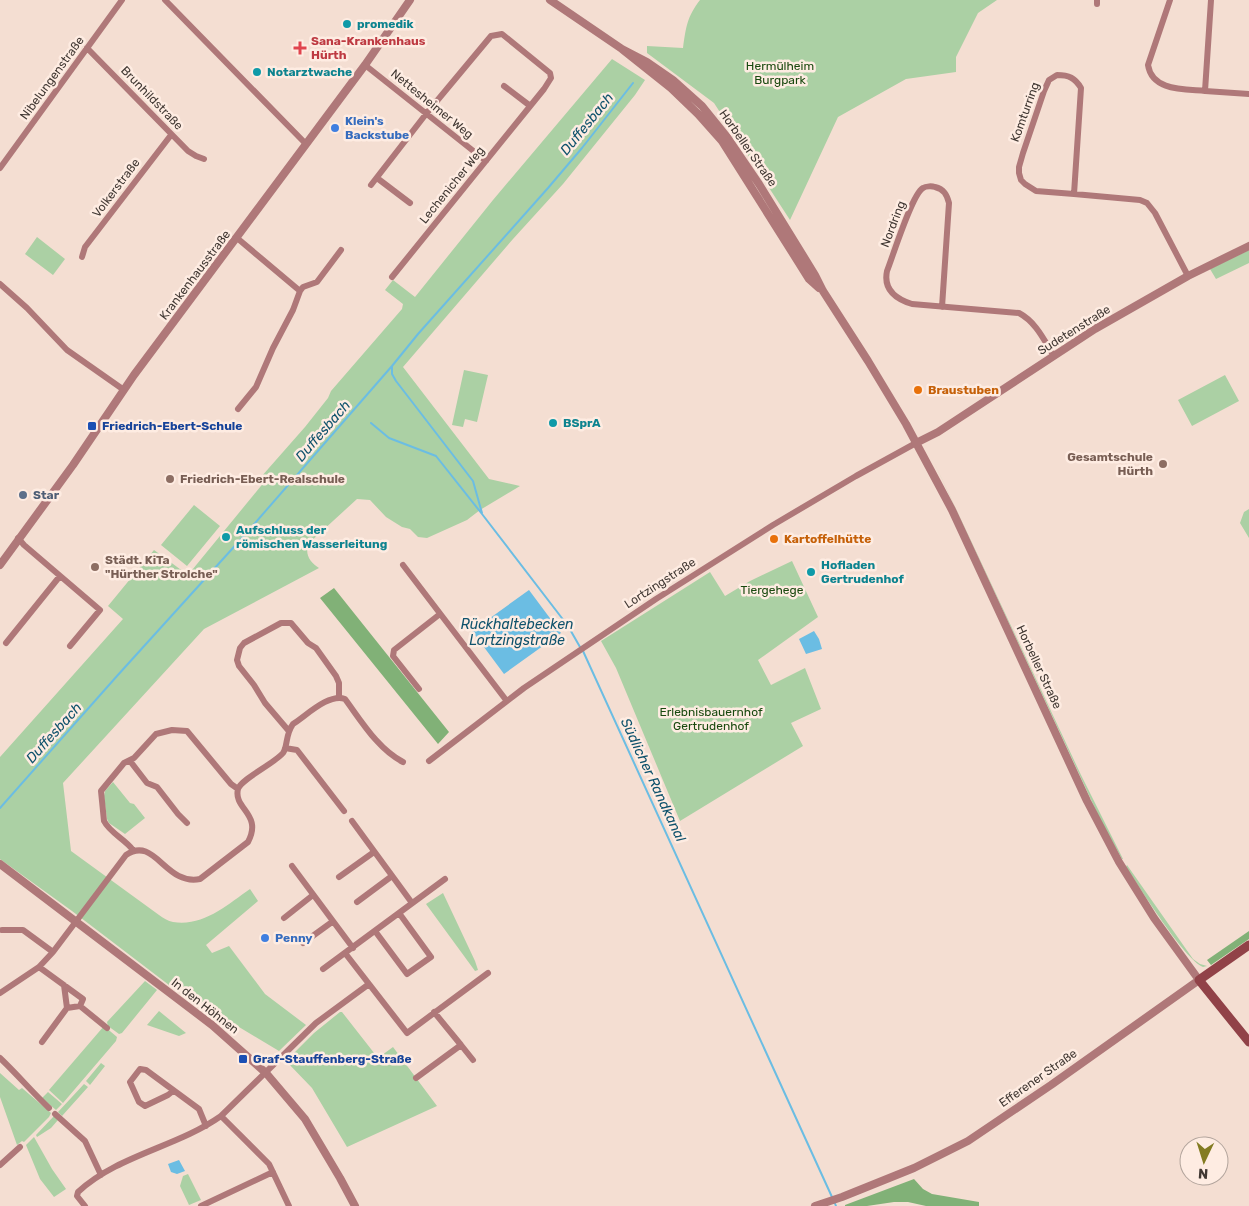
<svg xmlns="http://www.w3.org/2000/svg" width="1249" height="1206" viewBox="0 0 1249 1206" font-family="Rubik,sans-serif">
<rect width="100%" height="100%" fill="#f4ded2"/>
<path fill="#abd0a4" d="M 700,0 L 997,0 L 978,13 L 956,57 L 956,72 L 906,79 L 838,117 L 790,220 L 714,103 L 647,53 L 647,46 L 683,48 C 686,27 687,17 700,0 Z
M 612,59 L 645,80 L 635,95 L 563,184 L 513,239 L 403,367 L 489,479 L 520,486 L 480,510 L 467,520 L 427,538 L 418,537 L 410,529 L 402,527 L 386,517 L 370,500 L 357,499 L 309,543 C 304,554 310,562 319,568 L 204,629 L 63,783 L 71,851 L 159,915 C 163,918 168,921 173,922 C 203,927 227,905 250,889 L 258,901 L 206,945 L 212,953 L 229,946 L 265,994 L 306,1025 L 279,1051 L 169,985 L 72,911 L 0,859 L 0,757 L 123,619 L 108,606 L 154,550 L 188,575 L 265,481 L 261,477 L 305,427 L 328,398 L 331,391 L 402,309 L 403,304 L 385,290 L 393,280 L 415,297 L 493,200 Z
M 37,237 L 65,259 L 53,275 L 25,254 Z
M 1249,250 L 1249,263 L 1216,279 L 1210,269 Z
M 464,370 L 488,375 L 477,422 L 465,419 L 463,427 L 452,425 Z
M 1225,375 L 1239,401 L 1192,426 L 1178,400 Z
M 934,462 L 1081,775 L 1123,859 L 1122,859 L 1101,821 Z
M 194,505 L 220,526 L 187,566 L 161,545 Z
M 1249,509 L 1249,538 L 1240,523 L 1244,512 Z
M 792,561 L 818,617 L 758,660 L 771,685 L 805,668 L 821,709 L 791,723 L 803,746 L 680,821 L 616,668 L 601,641 L 710,572 L 725,596 L 750,581 Z
M 113,782 L 130,803 L 134,804 L 145,818 L 125,834 L 109,823 L 107,819 L 104,796 L 105,791 Z
M 1127,865 L 1193,959 L 1200,964 L 1207,966 L 1203,967 C 1184,959 1140,888 1126,867 Z
M 443,893 L 475,961 L 478,970 L 475,971 L 426,904 Z
M 145,981 L 157,990 L 122,1033 L 119,1034 L 108,1026 L 107,1022 Z
M 159,1011 L 186,1033 L 179,1036 L 147,1025 Z
M 340,1012 L 342,1012 L 378,1058 L 393,1047 L 437,1106 L 347,1147 L 312,1088 L 286,1061 L 314,1033 Z
M 104,1026 L 117,1037 L 116,1041 L 63,1103 L 49,1090 Z
M 101,1063 L 105,1066 L 90,1085 L 86,1081 Z
M 0,1073 L 19,1090 L 22,1088 L 51,1113 L 49,1117 L 24,1142 L 22,1141 L 17,1145 L 0,1097 Z
M 84,1084 L 88,1087 L 62,1116 L 58,1112 Z
M 48,1092 L 62,1104 L 56,1110 L 42,1098 Z
M 54,1116 L 58,1120 L 51,1128 L 37,1137 L 36,1135 Z
M 34,1137 L 52,1169 L 66,1189 L 54,1197 L 40,1179 L 26,1145 Z
M 188,1174 L 201,1200 L 189,1205 L 180,1186 L 183,1176 Z"/>
<path fill="#81b177" d="M 334,588 L 449,732 L 438,744 L 320,598 Z
M 1249,931 L 1249,939 L 1211,965 L 1207,960 Z
M 914,1179 L 923,1189 L 932,1194 L 979,1202 L 979,1206 L 926,1206 L 908,1202 L 894,1202 L 867,1206 L 845,1206 L 845,1205 Z"/>
<path fill="#6bbde3" d="M 529,590 L 561,633 L 504,674 L 472,631 Z
M 814,631 L 819,639 L 822,649 L 806,654 L 799,639 Z
M 179,1160 L 185,1171 L 177,1174 L 171,1172 L 168,1164 Z"/>
<g fill="none" stroke-linecap="round" stroke-linejoin="round">
<path stroke="#6bbde3" stroke-width="2" d="M 392,366 L 392,374 L 396,381 L 473,481 L 482,513
M 371,423 L 389,438 L 436,456 L 482,514 L 568,626 L 580,647
M 583,651 L 832,1197
M 0,808 L 117,676 L 242,538 L 392,366 L 418,334 L 548,188 L 582,148 L 633,83
M 834,1201 L 836,1206"/>
<path stroke="#af7879" stroke-width="6" d="M 165,0 L 306,144
M 1170,0 L 1148,65 C 1152,91 1184,89 1205,91 L 1211,0
M 1097,4 L 1097,0
M 87,48 L 188,151 L 196,156 L 204,159
M 365,65 L 486,161
M 1057,75 C 1069,75 1075,78 1081,88 L 1074,194 L 1036,191 L 1025,184 L 1021,180 L 1019,173 L 1019,167 L 1023,153 L 1044,91 L 1049,80 Z
M 504,86 L 529,105
M 1205,91 L 1249,94
M 0,168 L 122,0
M 377,178 L 410,203
M 371,185 L 426,114 L 491,36 L 502,34 L 550,73 L 551,78 L 544,89 L 392,277
M 1074,194 L 1140,200 L 1147,203 L 1155,213 L 1188,276
M 237,238 L 300,291
M 82,257 L 85,247 L 171,135
M 0,284 L 27,308 L 67,350 L 124,390
M 942,307 L 949,203 C 947,195 944,189 935,187 C 932,186 926,186 923,188 C 912,194 893,256 887,271 C 883,290 896,299 912,304 L 1019,313 C 1036,322 1044,340 1054,356
M 238,409 L 256,387 L 273,348 L 293,310 L 300,291 L 303,287 L 317,282 L 341,250
M 18,538 L 24,545 L 100,610 L 70,646
M 403,565 L 506,700
M 6,643 L 60,576
M 419,689 L 393,656 L 394,650 L 440,614
M 288,730 L 265,703 L 254,685 L 239,666 L 237,660 L 240,648 L 244,643 L 281,623 L 291,623 L 308,643 L 316,648 L 336,676 L 339,683 L 339,697
M 285,748 L 297,750 L 344,811
M 130,761 L 147,783 L 157,787 L 178,814 L 187,823
M 429,761 L 524,688 L 656,599 L 773,525 L 856,476 L 916,443
M 352,821 L 412,903
M 133,850 C 125,839 110,833 104,821 L 101,791 L 124,763 L 134,758 L 156,734 L 172,730 L 187,731 L 231,784 L 238,789
M 292,866 L 353,948
M 339,877 L 374,852
M 357,902 L 392,876
M 284,918 L 313,895
M 2,930 L 23,930 L 53,952
M 375,931 L 407,974 L 431,957 L 399,913
M 303,943 L 332,922
M 345,953 L 407,1033 L 488,973
M 39,967 L 83,999 L 80,1006 L 107,1028
M 323,969 L 445,879
M 64,985 L 67,1008 L 80,1006
M 0,993 L 39,967 L 53,952 L 126,855 C 155,835 165,886 200,879 L 248,842 C 263,814 233,809 238,789 C 241,779 275,763 283,753 C 288,746 285,735 293,724 C 307,715 329,693 345,699 C 362,722 378,749 403,762
M 42,1042 L 67,1008
M 461,1045 L 473,1060
M 0,1058 C 17,1074 32,1092 49,1108
M 416,1078 L 461,1045 L 434,1012
M 173,1091 L 168,1095 L 145,1106 L 139,1102 L 130,1082 L 140,1069 L 146,1070 L 199,1109 L 206,1126
M 55,1114 L 85,1141 L 101,1175
M 221,1116 L 269,1164 L 289,1206
M 0,1165 L 20,1147
M 85,1206 L 77,1196 L 78,1192 C 118,1155 177,1147 221,1116 L 316,1023 L 369,984
M 201,1206 L 273,1172"/>
<path stroke="#af7879" stroke-width="8" d="M 550,0 L 622,49 L 671,88 L 698,114 L 722,141 L 809,279 L 819,288
M 622,49 L 647,62 L 673,80 L 702,106 L 727,137 L 759,184 L 815,275 L 823,291 L 868,361 L 906,424 L 952,510 L 1087,801 L 1119,862 L 1154,918 L 1199,980 L 1051,1085 L 968,1141 L 914,1168 L 842,1197 L 815,1206
M 916,443 L 938,432 L 1095,329 L 1188,276 L 1249,246
M 0,565 L 73,465 L 134,375 L 365,65 L 410,0
M 0,864 L 212,1025 L 266,1073 L 305,1119 L 340,1178 L 355,1206"/>
<path stroke="#914248" stroke-width="9" d="M 1249,945 L 1199,980 L 1249,1042"/>
</g>
<g fill="#0f9aa8" stroke="#feece2" stroke-width="2">
<circle cx="347" cy="24" r="5"/>
<circle cx="257" cy="72" r="5"/>
<circle cx="553" cy="423" r="5"/>
<circle cx="226" cy="537" r="5"/>
<circle cx="811" cy="572" r="5"/>
</g>
<path fill="#e0444e" stroke="#feece2" stroke-width="2" d="M297.5 40.5h5v5h5v5h-5v5h-5v-5h-5v-5h5z"/>
<g fill="#3f7fe0" stroke="#feece2" stroke-width="2">
<circle cx="335" cy="128" r="5"/>
<circle cx="265" cy="938" r="5"/>
</g>
<g fill="#e8710a" stroke="#feece2" stroke-width="2">
<circle cx="918" cy="390" r="5"/>
<circle cx="774" cy="539" r="5"/>
</g>
<g fill="#1a4fb4" stroke="#feece2" stroke-width="2">
<rect x="87" y="421" width="10" height="10" rx="2.5"/>
<rect x="238" y="1054" width="10" height="10" rx="2.5"/>
</g>
<g fill="#8d6e63" stroke="#feece2" stroke-width="2">
<circle cx="1163" cy="464" r="5"/>
<circle cx="170" cy="479" r="5"/>
<circle cx="95" cy="567" r="5"/>
</g>
<circle fill="#5c6f8a" stroke="#feece2" stroke-width="2" cx="23" cy="495" r="5"/>
<g text-anchor="middle" dominant-baseline="central" stroke-width="5" stroke-linejoin="round" paint-order="stroke">
<g font-size="12" font-weight="bold" fill="#0d838f" stroke="#feece2" text-anchor="start">
<text x="357" y="24">promedik</text>
<text x="267" y="72">Notarztwache</text>
<text x="563" y="423">BSprA</text>
<text x="236" y="530">Aufschluss der<tspan x="236" dy="14">römischen Wasserleitung</tspan></text>
<text x="821" y="565">Hofladen<tspan x="821" dy="14">Gertrudenhof</tspan></text>
</g>
<g font-size="12" font-weight="bold" fill="#be3a42" stroke="#feece2" text-anchor="start">
<text x="311" y="41">Sana-Krankenhaus<tspan x="311" dy="14">Hürth</tspan></text>
</g>
<g font-size="12" fill="#19490f" stroke="#feece2">
<text x="780" y="66">Hermülheim<tspan x="780" dy="14">Burgpark</tspan></text>
<text x="772" y="590">Tiergehege</text>
<text x="711" y="712">Erlebnisbauernhof<tspan x="711" dy="14">Gertrudenhof</tspan></text>
</g>
<g font-size="12" fill="#413833" stroke="#feece2">
<text transform="translate(52 78) rotate(-54)">Nibelungenstraße</text>
<text transform="translate(152 98) rotate(46)">Brunhildstraße</text>
<text transform="translate(432 104) rotate(39)">Nettesheimer Weg</text>
<text transform="translate(1025 112) rotate(-70)">Komturring</text>
<text transform="translate(748 148) rotate(55)">Horbeller Straße</text>
<text transform="translate(452 185) rotate(-51)">Lechenicher Weg</text>
<text transform="translate(116 188) rotate(-53)">Volkerstraße</text>
<text transform="translate(893 224) rotate(-69)">Nordring</text>
<text transform="translate(195 275) rotate(-53)">Krankenhausstraße</text>
<text transform="translate(1074 330) rotate(-32)">Sudetenstraße</text>
<text transform="translate(660 583) rotate(-33)">Lortzingstraße</text>
<text transform="translate(1039 667) rotate(65)">Horbeller Straße</text>
<text transform="translate(205 1006) rotate(38)">In den Höhnen</text>
<text transform="translate(1038 1078) rotate(-35)">Efferener Straße</text>
</g>
<g font-size="12" font-weight="bold" fill="#366cbe" stroke="#feece2" text-anchor="start">
<text x="345" y="121">Klein's<tspan x="345" dy="14">Backstube</tspan></text>
<text x="275" y="938">Penny</text>
</g>
<g font-size="12" font-weight="bold" fill="#c56008" stroke="#feece2" text-anchor="start">
<text x="928" y="390">Braustuben</text>
<text x="784" y="539">Kartoffelhütte</text>
</g>
<g font-size="12" font-weight="bold" fill="#164399" stroke="#feece2" text-anchor="start">
<text x="102" y="426">Friedrich-Ebert-Schule</text>
<text x="253" y="1059">Graf-Stauffenberg-Straße</text>
</g>
<g font-size="12" font-weight="bold" fill="#785e54" stroke="#feece2" text-anchor="start">
<text x="1153" y="457" text-anchor="end">Gesamtschule<tspan x="1153" dy="14">Hürth</tspan></text>
<text x="180" y="479">Friedrich-Ebert-Realschule</text>
<text x="105" y="560">Städt. KiTa<tspan x="105" dy="14">"Hürther Strolche"</tspan></text>
</g>
<g font-size="12" font-weight="bold" fill="#4e5e75" stroke="#feece2" text-anchor="start">
<text x="33" y="495">Star</text>
</g>
<g font-size="14" font-style="italic" fill="#0f526c" stroke="#feece2">
<text transform="translate(587 124) rotate(-51)">Duffesbach</text>
<text transform="translate(323 431) rotate(-49)">Duffesbach</text>
<text x="517" y="624">Rückhaltebecken<tspan x="517" dy="16">Lortzingstraße</tspan></text>
<text transform="translate(54 733) rotate(-48)">Duffesbach</text>
<text transform="translate(653 780) rotate(65)">Südlicher Randkanal</text>
</g>
</g>
<g transform="translate(1204 1161) rotate(184)"><circle r="24" fill="#feece2" stroke="#b2a49c"/>
<path d="M0-4L9 19L0 12L-9 19Z" fill="#837b21"/>
<text y="-8" font-size="14" font-weight="bold" text-anchor="middle" fill="#413833">N</text>
</g>
</svg>
